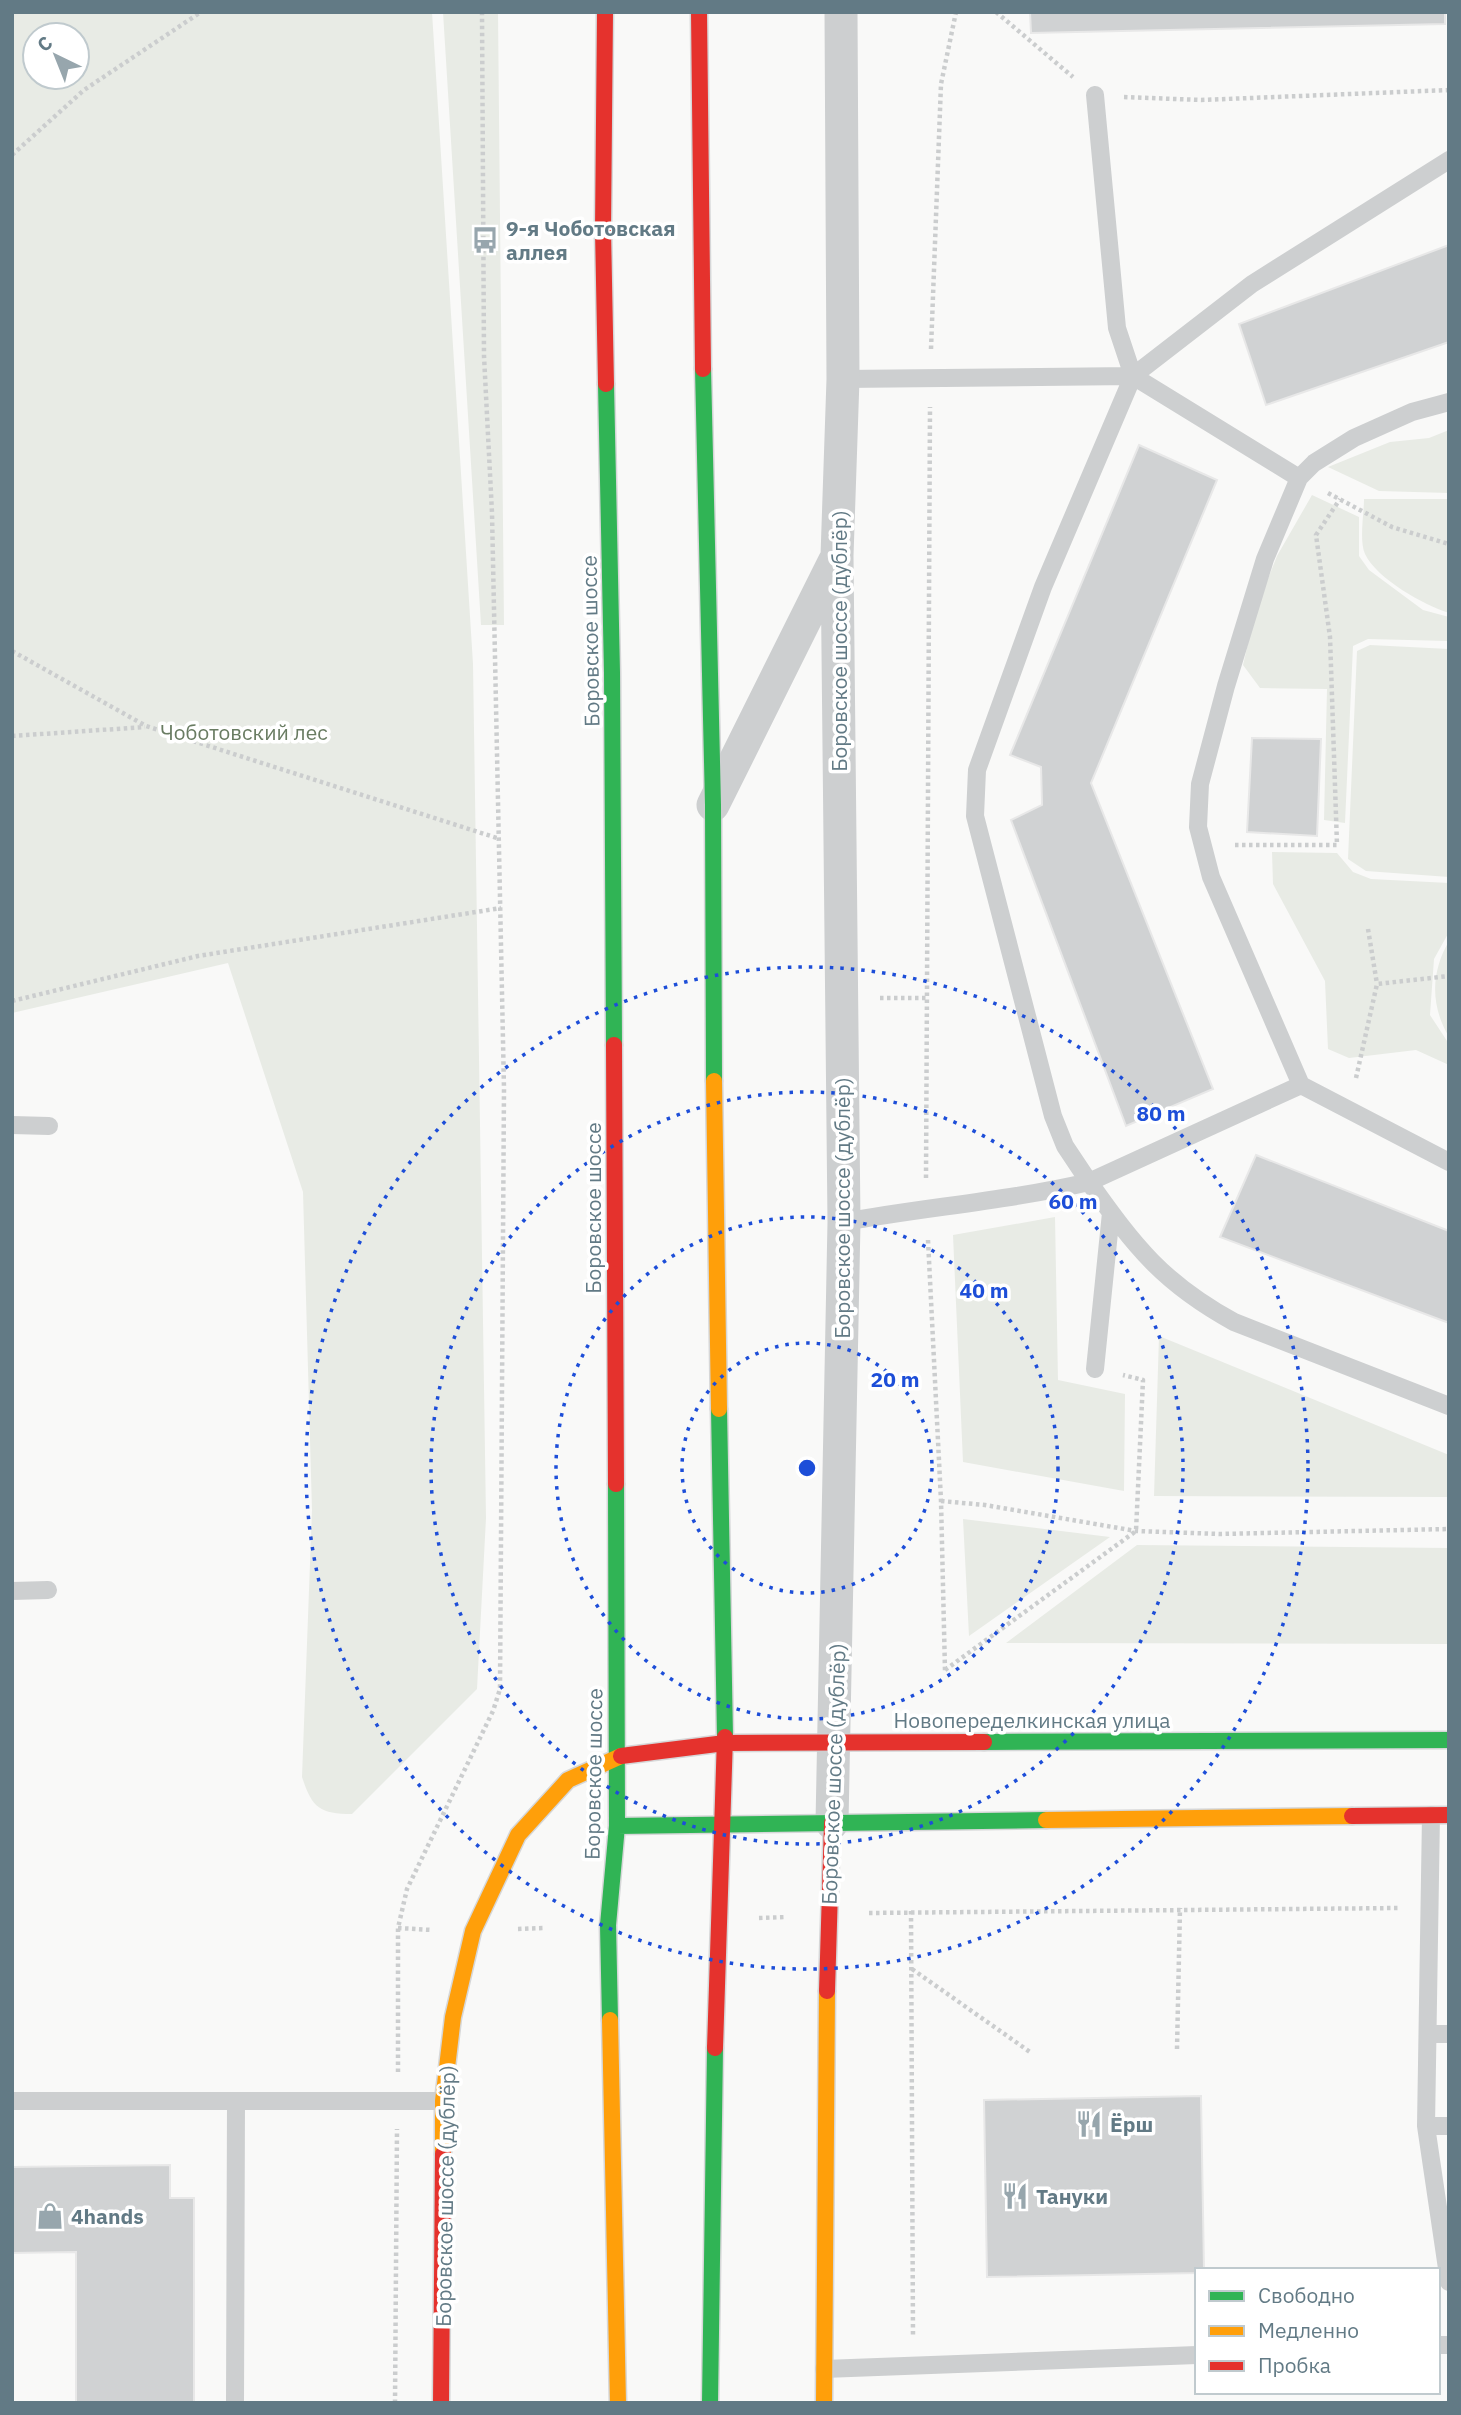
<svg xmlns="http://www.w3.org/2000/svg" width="1461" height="2415" viewBox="0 0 1461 2415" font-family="'IBM Plex Sans',sans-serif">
<rect width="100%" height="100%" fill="#f9f9f8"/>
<path fill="#e8ebe5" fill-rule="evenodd" d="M 12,12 L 432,12 L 473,664 L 486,1518 L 477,1689 L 352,1814 C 320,1814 312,1808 302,1777 L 312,1510 L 303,1192 L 228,963 L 12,1013 ZM 35,35 L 77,35 L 77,77 L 35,77 Z
M 443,12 L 498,12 L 504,625 L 481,625 Z
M 1449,430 L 1449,493 L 1379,491 L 1328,467 L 1390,442 L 1429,438 Z
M 1312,495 L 1359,517 L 1359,556 L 1369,570 L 1423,610 L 1449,617 L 1449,641 L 1368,639 L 1353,646 L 1345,823 L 1324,820 L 1327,689 L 1260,688 L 1243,665 L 1256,609 L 1277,556 Z
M 1364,499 L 1449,499 L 1449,613 C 1424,605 1377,579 1365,554 C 1359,541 1364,514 1364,499 Z
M 1370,645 L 1449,649 L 1449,877 L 1366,871 L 1348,859 L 1357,651 Z
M 1272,852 L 1337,853 L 1353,872 L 1371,879 L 1449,883 L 1449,932 L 1434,959 L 1430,1015 L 1449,1044 L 1449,1065 L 1416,1050 L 1349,1058 L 1328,1049 L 1325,981 L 1273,884 Z
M 1449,941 L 1449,1037 C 1430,1005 1431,972 1449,941 Z
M 1055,1217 L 1058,1380 L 1125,1394 L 1124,1491 L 963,1462 L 953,1235 Z
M 1159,1336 L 1449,1455 L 1449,1497 L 1154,1496 Z
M 963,1519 L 1110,1537 L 969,1636 Z
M 1137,1545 L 1449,1548 L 1449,1644 L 1006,1643 Z"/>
<path fill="#d0d2d3" stroke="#e8e8e8" stroke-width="2" d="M 1030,12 L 1445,12 L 1445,24 L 1031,33 Z
M 1449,245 L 1449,342 L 1266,405 L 1239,324 Z
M 1139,445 L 1217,480 L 1091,783 L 1213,1089 L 1126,1126 L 1011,820 L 1042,805 L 1041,767 L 1010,755 Z
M 1252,738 L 1321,739 L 1317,836 L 1247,832 Z
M 1256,1155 L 1449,1231 L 1449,1323 L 1220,1237 Z
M 1201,2096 L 1204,2270 L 1197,2270 L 1197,2273 L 987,2277 L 984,2100 Z
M 170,2165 L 170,2198 L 194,2198 L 194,2403 L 76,2403 L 76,2252 L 12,2253 L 12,2167 Z"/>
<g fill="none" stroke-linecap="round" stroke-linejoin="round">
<defs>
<path id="fast" d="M 703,369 L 713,805 L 714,1081
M 606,384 L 612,673 L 614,1045
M 719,1409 L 725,1737
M 984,1742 L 1449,1740
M 617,1826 L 1046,1820
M 610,2020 L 608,1925 L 617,1826 L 616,1484
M 710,2403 L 715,2048"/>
<path id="slow" d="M 714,1081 L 719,1409
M 1046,1820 L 1352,1816
M 610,2020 L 618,2403
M 443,2154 L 443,2101 L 453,2017 L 473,1931 L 518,1835 L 568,1780 L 621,1756
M 824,2403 L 827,1991"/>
<path id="jam" d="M 605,12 L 603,230 L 606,384
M 699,12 L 703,369
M 614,1045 L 616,1484
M 621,1756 L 725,1743 L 984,1742
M 1352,1816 L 1449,1815
M 827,1991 L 832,1823
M 715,2048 L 725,1737
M 441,2403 L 443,2154"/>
</defs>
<use href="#fast" stroke="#d6d7d8" stroke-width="19"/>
<use href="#slow" stroke="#d6d7d8" stroke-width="19"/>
<use href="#jam" stroke="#d6d7d8" stroke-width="19"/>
<path stroke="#cbcdce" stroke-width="4.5" stroke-dasharray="3.5 3.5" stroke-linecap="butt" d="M 996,12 L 1073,77
M 1124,97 L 1201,100 L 1449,90
M 12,155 L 84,90 L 201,12
M 931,349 L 941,84 L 956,12
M 1328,493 L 1392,527 L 1449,544
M 12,651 L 146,726 L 497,838
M 12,736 L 145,727
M 1235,845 L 1337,845 L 1330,637 L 1316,535 L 1340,499
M 1368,929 L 1377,984
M 880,998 L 928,998
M 12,1001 L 198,956 L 501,908
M 1356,1078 L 1377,984 L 1449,976
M 926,1178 L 930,407
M 928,1240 L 941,1501 L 945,1671
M 941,1501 L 985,1505 L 1136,1531 L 1219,1534 L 1449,1529
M 945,1670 L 1136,1531 L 1143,1380 L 1123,1375
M 911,1911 L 913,2337
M 869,1913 L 1399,1908
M 759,1918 L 787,1917
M 398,1928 L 432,1930
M 518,1929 L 545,1928
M 912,1969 L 1030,2052
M 1177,2049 L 1180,1908
M 398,2072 L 398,1928 L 407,1889 L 493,1711 L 500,1689 L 504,1089 L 492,513 L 484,356 L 482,12
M 395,2403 L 397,2129"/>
<path stroke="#cdcfd0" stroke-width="18" d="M 1095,95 L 1117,328 L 1133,376
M 843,379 L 1133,376 L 1299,478
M 1449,402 L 1412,412 L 1354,438 L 1314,463 L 1299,478 L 1265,559 L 1226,686 L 1200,784 L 1198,827 L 1211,877 L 1301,1085 L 1449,1162
M 1301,1085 L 1089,1182 L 1065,1146 L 1053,1116 L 975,816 L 977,770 L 1043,587 L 1133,376 L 1252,284 L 1449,160
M 12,1125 L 49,1126
M 844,1222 C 925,1207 1008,1201 1089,1182 C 1135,1247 1163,1283 1234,1322 L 1449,1406
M 1095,1369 L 1111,1213
M 12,1591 L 48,1590
M 1431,1815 L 1426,2126 L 1449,2282
M 1428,2034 L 1449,2034
M 12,2101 L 236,2101 L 235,2403
M 236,2101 L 443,2101
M 1426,2126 L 1449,2126
M 1438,2345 L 1449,2345
M 824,2369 L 1197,2355"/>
<path stroke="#cdcfd0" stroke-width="33" d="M 713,805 L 834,562
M 832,1823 L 844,1222 L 837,556 L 843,379 L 841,12"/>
<use href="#fast" stroke="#30b455" stroke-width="16"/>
<use href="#slow" stroke="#ff9f0a" stroke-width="16"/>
<use href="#jam" stroke="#e5322d" stroke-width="16"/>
</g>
<g fill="none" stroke="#1d4ed8" stroke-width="3.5" stroke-dasharray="3.5 7">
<circle cx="807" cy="1468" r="125"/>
<circle cx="807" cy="1468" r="251"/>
<circle cx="807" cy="1468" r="376"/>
<circle cx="807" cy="1468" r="501"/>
</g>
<defs>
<symbol id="bus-bare" viewBox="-9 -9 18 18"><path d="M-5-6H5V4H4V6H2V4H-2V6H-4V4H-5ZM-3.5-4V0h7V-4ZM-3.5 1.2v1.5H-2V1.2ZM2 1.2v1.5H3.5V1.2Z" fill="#97a6ad" stroke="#fff" stroke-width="2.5" paint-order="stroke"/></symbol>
<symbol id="restaurant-bare" viewBox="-9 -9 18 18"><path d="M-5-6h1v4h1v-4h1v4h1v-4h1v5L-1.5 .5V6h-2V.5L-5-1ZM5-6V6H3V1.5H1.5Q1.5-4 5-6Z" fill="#97a6ad" stroke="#fff" stroke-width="2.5" paint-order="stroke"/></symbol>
<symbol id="shop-bare" viewBox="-9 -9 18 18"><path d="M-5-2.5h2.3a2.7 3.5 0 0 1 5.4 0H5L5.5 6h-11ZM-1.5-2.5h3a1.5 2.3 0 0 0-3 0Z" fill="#97a6ad" stroke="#fff" stroke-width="2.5" paint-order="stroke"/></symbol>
</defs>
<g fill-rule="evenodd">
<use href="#bus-bare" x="466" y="221" width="38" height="38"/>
<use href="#restaurant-bare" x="1070" y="2105" width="38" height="38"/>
<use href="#restaurant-bare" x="996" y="2177" width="38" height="38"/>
<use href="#shop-bare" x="31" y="2197" width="38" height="38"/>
</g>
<g text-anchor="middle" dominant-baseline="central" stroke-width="7" stroke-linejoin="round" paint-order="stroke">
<g font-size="21" font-weight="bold" fill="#627a85" stroke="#fff" text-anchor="start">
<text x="506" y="228">9-я Чоботовская<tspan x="506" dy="24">аллея</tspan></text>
<text x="1110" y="2124">Ёрш</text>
<text x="1036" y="2196">Тануки</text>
<text x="71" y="2216">4hands</text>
</g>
<g font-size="21" fill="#627a85" stroke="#fff">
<text transform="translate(590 641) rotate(-91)">Боровское шоссе</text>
<text transform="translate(839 641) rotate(-90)">Боровское шоссе (дублёр)</text>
<text transform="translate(593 1208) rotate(-90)">Боровское шоссе</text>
<text transform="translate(842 1208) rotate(-90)">Боровское шоссе (дублёр)</text>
<text x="1032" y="1720">Новопеределкинская улица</text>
<text transform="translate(593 1774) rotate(-89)">Боровское шоссе</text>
<text transform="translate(833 1774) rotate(-88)">Боровское шоссе (дублёр)</text>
<text transform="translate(445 2196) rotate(-89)">Боровское шоссе (дублёр)</text>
</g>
<g font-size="21" fill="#697c62" stroke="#fff">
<text x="244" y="732">Чоботовский лес</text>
</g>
</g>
<circle cx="807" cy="1468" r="10" fill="#1d4ed8" stroke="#fff" stroke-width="3.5"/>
<g font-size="21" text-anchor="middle" font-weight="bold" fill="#1d4ed8" stroke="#fff" stroke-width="7" stroke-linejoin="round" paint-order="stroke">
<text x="1161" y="1121">80 m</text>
<text x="1073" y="1209">60 m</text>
<text x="984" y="1298">40 m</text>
<text x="895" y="1387">20 m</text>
</g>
<rect width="1461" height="2415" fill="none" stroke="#627a85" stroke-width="28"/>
<rect x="1195" y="2268" width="245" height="126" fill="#ffffff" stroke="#c0cace" stroke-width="2"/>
<rect x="1209" y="2291" width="35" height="10" fill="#30b455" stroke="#c0cace" stroke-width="2"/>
<text x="1258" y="2303" font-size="21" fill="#627a85">Свободно</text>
<rect x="1209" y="2326" width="35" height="10" fill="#ff9f0a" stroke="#c0cace" stroke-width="2"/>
<text x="1258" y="2338" font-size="21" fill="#627a85">Медленно</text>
<rect x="1209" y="2361" width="35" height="10" fill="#e5322d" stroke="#c0cace" stroke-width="2"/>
<text x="1258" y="2373" font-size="21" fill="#627a85">Пробка</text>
<g transform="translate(56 56) rotate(317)"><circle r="33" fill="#ffffff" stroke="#c0cace" stroke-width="2"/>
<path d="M0-5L12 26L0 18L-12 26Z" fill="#97a6ad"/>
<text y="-10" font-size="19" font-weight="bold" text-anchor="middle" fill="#627a85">С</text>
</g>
</svg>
